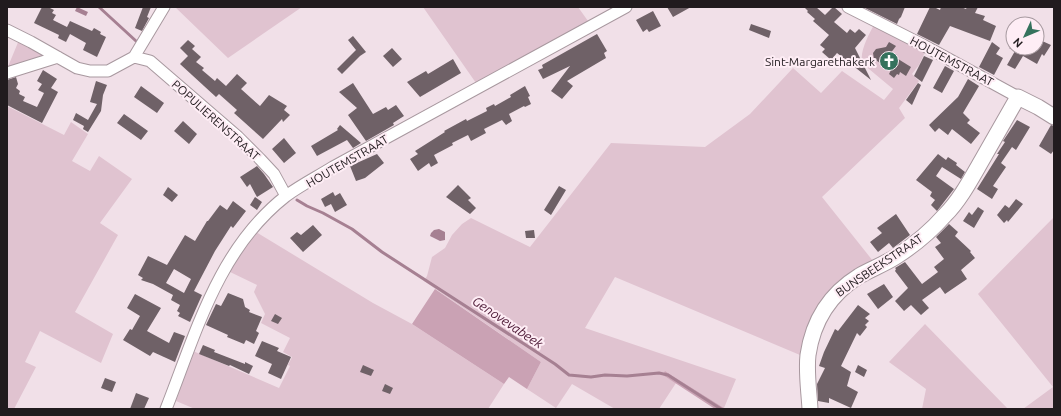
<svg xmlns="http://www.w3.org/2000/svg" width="1061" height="416" viewBox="0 0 1061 416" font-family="Ubuntu,sans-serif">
<rect width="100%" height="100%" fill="#f1e0e8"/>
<path fill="#e0c3d0" d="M 175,7 L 302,7 L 228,58 Z
M 423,7 L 578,7 L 588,21 L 476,83 Z
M 874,25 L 925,52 L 919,65 L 912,74 L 919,81 L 899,108 L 905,118 L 822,197 L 873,261 C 856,271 838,281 825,296 C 813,310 807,338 800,355 L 615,277 L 585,328 L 736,379 L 724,408 L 665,371 L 666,377 L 676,383 L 659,409 L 615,409 L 572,384 L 556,408 L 527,389 L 541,362 L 424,281 L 427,276 L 432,257 L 445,248 L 452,235 L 462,224 L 471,218 L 530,247 L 611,143 L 705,147 L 750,114 L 793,68 L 821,93 L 842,71 L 884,100 L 893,89 L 863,64 C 858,54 869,34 874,25 Z
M 19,40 L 45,53 L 46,57 L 7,69 Z
M 7,106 L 64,135 L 71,122 L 88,134 L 72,161 L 90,171 L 99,156 L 132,179 L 100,223 L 118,235 L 75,312 L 113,334 L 101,363 L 40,331 L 25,362 L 36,367 L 14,409 L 7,409 Z
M 1054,217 L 1054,409 L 1023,409 L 1053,387 L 978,294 Z
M 256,232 L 373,303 L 412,324 L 504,384 L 488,409 L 195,409 L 176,401 L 193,351 L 279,388 L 290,366 L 288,365 L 292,357 L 283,352 L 290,338 L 261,323 L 265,314 L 254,292 L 257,285 L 228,271 L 240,252 Z
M 925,324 L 1008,409 L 922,409 L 926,389 L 889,362 Z"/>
<path fill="#caa2b4" d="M 435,289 L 541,362 L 527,389 L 509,377 L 504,384 L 412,324 Z
M 665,371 L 724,408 L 723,409 L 715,409 L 666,377 L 663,375 Z"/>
<path fill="#a68092" d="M 77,7 L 88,12 L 86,16 L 75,11 Z
M 439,229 L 445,232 L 445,240 L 440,241 L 430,236 L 431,233 L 434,230 Z"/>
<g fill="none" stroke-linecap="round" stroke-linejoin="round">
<path stroke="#a68092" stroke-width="3" d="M 99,7 L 136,41
M 297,200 L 307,206 L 323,213 L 352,229 L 382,252 L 555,364 L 569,375 L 591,377 L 605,375 L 627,376 L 659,373 L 668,375 L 721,409"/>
</g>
<path fill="#6f6167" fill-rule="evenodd" d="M 42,7 L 48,7 L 54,10 L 52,13 L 56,15 L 53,20 L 67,27 L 70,21 L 92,31 L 94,28 L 101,32 L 100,34 L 106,37 L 97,57 L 83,50 L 86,43 L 70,34 L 66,42 L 58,38 L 59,35 L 34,23 Z
M 143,7 L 151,7 L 147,17 L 149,18 L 142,31 L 135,28 Z
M 667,7 L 691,7 L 673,17 Z
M 804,7 L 816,7 L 825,15 L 833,7 L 834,7 L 842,14 L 834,22 L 847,33 L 850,29 L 855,33 L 859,29 L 866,35 L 855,48 L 871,80 L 837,53 L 831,60 L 822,52 L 825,49 L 820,45 L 829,35 L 813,21 L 815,19 L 807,12 L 808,11 Z
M 863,7 L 905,7 L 901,17 L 899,19 L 897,24 Z
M 930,7 L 934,7 L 940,10 L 941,7 L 961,7 L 966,9 L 967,7 L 978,7 L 975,13 L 985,16 L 983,20 L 996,26 L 990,41 L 950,26 L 939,45 L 917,34 Z
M 653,11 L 661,26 L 649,32 L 647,29 L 643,32 L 636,20 Z
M 751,24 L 771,31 L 769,38 L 749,30 Z
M 597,34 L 607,51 L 604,53 L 606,58 L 567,81 L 573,86 L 562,99 L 551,91 L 570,66 L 543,79 L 538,70 L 543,68 L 542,65 Z
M 353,36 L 366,52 L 360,56 L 342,74 L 337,69 L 356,50 L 348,40 Z
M 188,40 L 195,46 L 192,49 L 201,57 L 196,62 L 204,68 L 202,70 L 215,81 L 217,78 L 226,86 L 237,74 L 247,83 L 241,89 L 260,106 L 269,95 L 287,106 L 284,110 L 290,115 L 283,122 L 282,119 L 263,139 L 234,113 L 237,110 L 219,94 L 216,97 L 180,64 L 188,56 L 180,48 Z
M 1040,40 L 1051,45 L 1044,56 L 1042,54 L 1037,64 L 1023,56 L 1015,69 L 1007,65 L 1015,51 L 1009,48 L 1037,48 L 1037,45 Z
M 889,42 L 896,46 L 890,54 L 911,67 L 906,76 L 900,72 L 899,75 L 897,74 L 894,78 L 889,74 L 891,70 L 874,59 L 873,53 L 876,49 L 886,47 Z
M 992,42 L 1000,48 L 996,54 L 1003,58 L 994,75 L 979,67 Z
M 392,48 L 402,59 L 393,67 L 383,56 Z
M 924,56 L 933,60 L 922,82 L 914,76 Z
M 453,59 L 461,73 L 420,97 L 407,82 L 426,71 L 428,74 Z
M 945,66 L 954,71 L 942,93 L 933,88 Z
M 43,70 L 57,79 L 51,88 L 58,92 L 42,123 L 7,105 L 7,80 L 16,77 L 18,84 L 16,88 L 20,91 L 19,94 L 25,97 L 23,101 L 37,107 L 44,93 L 38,90 L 42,84 L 37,81 Z
M 968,79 L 979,86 L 963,113 L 970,120 L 967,123 L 980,133 L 971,144 L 952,129 L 948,135 L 939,128 L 935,132 L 929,125 L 958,97 Z
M 96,81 L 107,85 L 103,95 L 101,111 L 88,132 L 83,129 L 84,126 L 73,120 L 76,113 L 88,120 L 97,104 L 90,102 Z
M 353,83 L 373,114 L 386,107 L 388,110 L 396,105 L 404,116 L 393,123 L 394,125 L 366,141 L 348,115 L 357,108 L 339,92 Z
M 918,83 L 921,85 L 912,105 L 906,100 Z
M 141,86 L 164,103 L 157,113 L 134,97 Z
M 525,86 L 530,96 L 528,97 L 531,104 L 525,107 L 524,106 L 509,114 L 512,121 L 506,125 L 502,120 L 484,129 L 486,133 L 471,141 L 468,135 L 452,143 L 453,145 L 434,155 L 438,163 L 431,167 L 429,163 L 418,171 L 410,159 L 418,154 L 415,151 L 445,132 L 444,131 L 466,119 L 467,121 L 487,111 L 486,108 L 494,104 L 495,106 L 511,97 L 510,95 Z
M 124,114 L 148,131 L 141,140 L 117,123 Z
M 1017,120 L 1030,127 L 1016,150 L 1012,147 L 1001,163 L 1006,167 L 993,186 L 998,189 L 992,199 L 977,189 L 999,154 L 997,154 L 1005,142 L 1003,141 Z
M 183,121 L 197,134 L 189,144 L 174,131 Z
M 340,125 L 361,143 L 353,148 L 347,140 L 317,156 L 311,146 L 338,130 L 337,129 Z
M 1051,125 L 1054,126 L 1054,150 L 1051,154 L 1039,146 Z
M 284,138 L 296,153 L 284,163 L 272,149 Z
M 377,154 L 384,163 L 365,178 L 356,181 L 350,166 Z
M 938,154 L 946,160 L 948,157 L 957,163 L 956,165 L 965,172 L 961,179 L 942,167 L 936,176 L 954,189 L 937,211 L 931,205 L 935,200 L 930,196 L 932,192 L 916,180 Z
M 257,166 L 264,174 L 273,187 L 257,197 L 250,184 L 247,187 L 240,177 Z
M 458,185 L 471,198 L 468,200 L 476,208 L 470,214 L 446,197 Z
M 559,186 L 566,190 L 551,215 L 544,210 Z
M 168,187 L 178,195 L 172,202 L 163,195 Z
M 333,192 L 335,196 L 340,193 L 347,205 L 335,212 L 331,204 L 325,207 L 321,199 Z
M 255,197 L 262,202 L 257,210 L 250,205 Z
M 1016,199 L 1023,204 L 1008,222 L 1007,220 L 1004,223 L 997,215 L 1005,205 L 1009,208 Z
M 233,201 L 246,211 L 233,228 L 231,226 L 215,251 L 194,291 L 202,295 L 190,322 L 178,316 L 180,313 L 177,311 L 180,305 L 171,300 L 173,295 L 153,284 L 141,280 L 143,278 L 138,275 L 148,256 L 167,265 L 185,235 L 195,241 L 207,221 L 208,221 L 220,205 L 227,210 ZM 174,269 L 191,279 L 184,293 L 166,283 Z
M 978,207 L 984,211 L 974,228 L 963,221 L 969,212 L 972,215 Z
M 896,214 L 910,235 L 893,248 L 889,243 L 878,252 L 870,242 L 882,233 L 877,228 Z
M 949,224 L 958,232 L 955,236 L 971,251 L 970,252 L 975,258 L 961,270 L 967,279 L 945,294 L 940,287 L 922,300 L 929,308 L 921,315 L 911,305 L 904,311 L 895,301 L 908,288 L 895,271 L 896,269 L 895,268 L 905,262 L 922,284 L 938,272 L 934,267 L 944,259 L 935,247 L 941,243 L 936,237 Z
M 313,225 L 322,235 L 303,252 L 290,238 L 297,232 L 301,235 Z
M 534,230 L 535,238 L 526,238 L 525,231 Z
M 884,284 L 893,297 L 878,309 L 867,294 Z
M 228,293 L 243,299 L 245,307 L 250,310 L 249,312 L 262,317 L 256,331 L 259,333 L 254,344 L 246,340 L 244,344 L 227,337 L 228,335 L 206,325 L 216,304 L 221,306 Z
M 135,294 L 161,308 L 147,331 L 169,343 L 174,332 L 185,336 L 175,362 L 153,352 L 150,356 L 123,340 L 130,329 L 132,330 L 140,316 L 127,308 Z
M 858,305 L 870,314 L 865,318 L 869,321 L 865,325 L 867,327 L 860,336 L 857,333 L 841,366 L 851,372 L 847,386 L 858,392 L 851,408 L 829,398 L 829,403 L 818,401 L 817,384 L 825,368 L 819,366 L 824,352 L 835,329 L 838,331 Z
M 275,314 L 282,318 L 278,324 L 271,321 Z
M 262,341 L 279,348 L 277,351 L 291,357 L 281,379 L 268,373 L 272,364 L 255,356 Z
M 203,345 L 215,350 L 214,352 L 245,364 L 245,362 L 253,366 L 249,374 L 230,365 L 229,366 L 199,354 Z
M 363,365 L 374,370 L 371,376 L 360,372 Z
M 858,365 L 867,370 L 864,377 L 855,372 Z
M 105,378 L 116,382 L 112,392 L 101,388 Z
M 385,384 L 393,388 L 390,394 L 382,391 Z
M 136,393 L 149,398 L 144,409 L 130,409 Z"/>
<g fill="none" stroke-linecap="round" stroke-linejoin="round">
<defs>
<path id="street" d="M 848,7 L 923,45 L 1018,97
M 7,30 L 31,42 L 77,68 L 90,71 L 108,71 L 134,57 L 164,7
M 134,57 L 150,61 L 238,137 L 260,159 L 274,174 L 286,196
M 7,73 L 58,57
M 166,409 C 196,333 218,249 286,196 C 301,185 317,177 333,167 L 626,7"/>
<path id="secondary" d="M 810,409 C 809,391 806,372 808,355 C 813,321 830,294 859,276 C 871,269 885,264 897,256 C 914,245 931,231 945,215 C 960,200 971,179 982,160 C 994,139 1006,118 1018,97 L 1038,107 L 1054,117"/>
</defs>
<use href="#street" stroke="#a8989f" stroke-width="13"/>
<use href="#secondary" stroke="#a8989f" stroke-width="17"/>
<use href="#street" stroke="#fff" stroke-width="11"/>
<use href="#secondary" stroke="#fff" stroke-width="15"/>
</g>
<defs>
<symbol id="church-disc" viewBox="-11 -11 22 22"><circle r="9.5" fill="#35725d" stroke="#feedf5"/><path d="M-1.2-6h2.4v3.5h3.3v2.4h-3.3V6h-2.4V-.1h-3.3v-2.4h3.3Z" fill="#fff"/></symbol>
</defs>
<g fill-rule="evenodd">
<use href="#church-disc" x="878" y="50" width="22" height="22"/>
</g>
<g text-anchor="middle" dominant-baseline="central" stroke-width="4" stroke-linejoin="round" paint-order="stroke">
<g font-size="12" fill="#211b1e" stroke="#feedf5" text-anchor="end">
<text x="875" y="61">Sint-Margarethakerk</text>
</g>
<g font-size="12" fill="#211b1e" stroke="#feedf5">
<text transform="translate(952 61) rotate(28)">HOUTEMSTRAAT</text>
<text transform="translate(216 120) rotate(42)">POPULIERENSTRAAT</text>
<text transform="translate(347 161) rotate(-30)">HOUTEMSTRAAT</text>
<text transform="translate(879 265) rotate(-34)">BUNSBEEKSTRAAT</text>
</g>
<g font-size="13" font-style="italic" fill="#4e1b37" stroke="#feedf5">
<text transform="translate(508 322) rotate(34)">Genovevabeek</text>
</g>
</g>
<rect width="1061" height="416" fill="none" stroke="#211b1e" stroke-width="16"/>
<g transform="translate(1025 36) rotate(226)"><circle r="19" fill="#feedf5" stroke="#a6999f"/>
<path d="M0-3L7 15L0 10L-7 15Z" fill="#35725d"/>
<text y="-6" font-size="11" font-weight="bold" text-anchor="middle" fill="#211b1e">N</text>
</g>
</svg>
